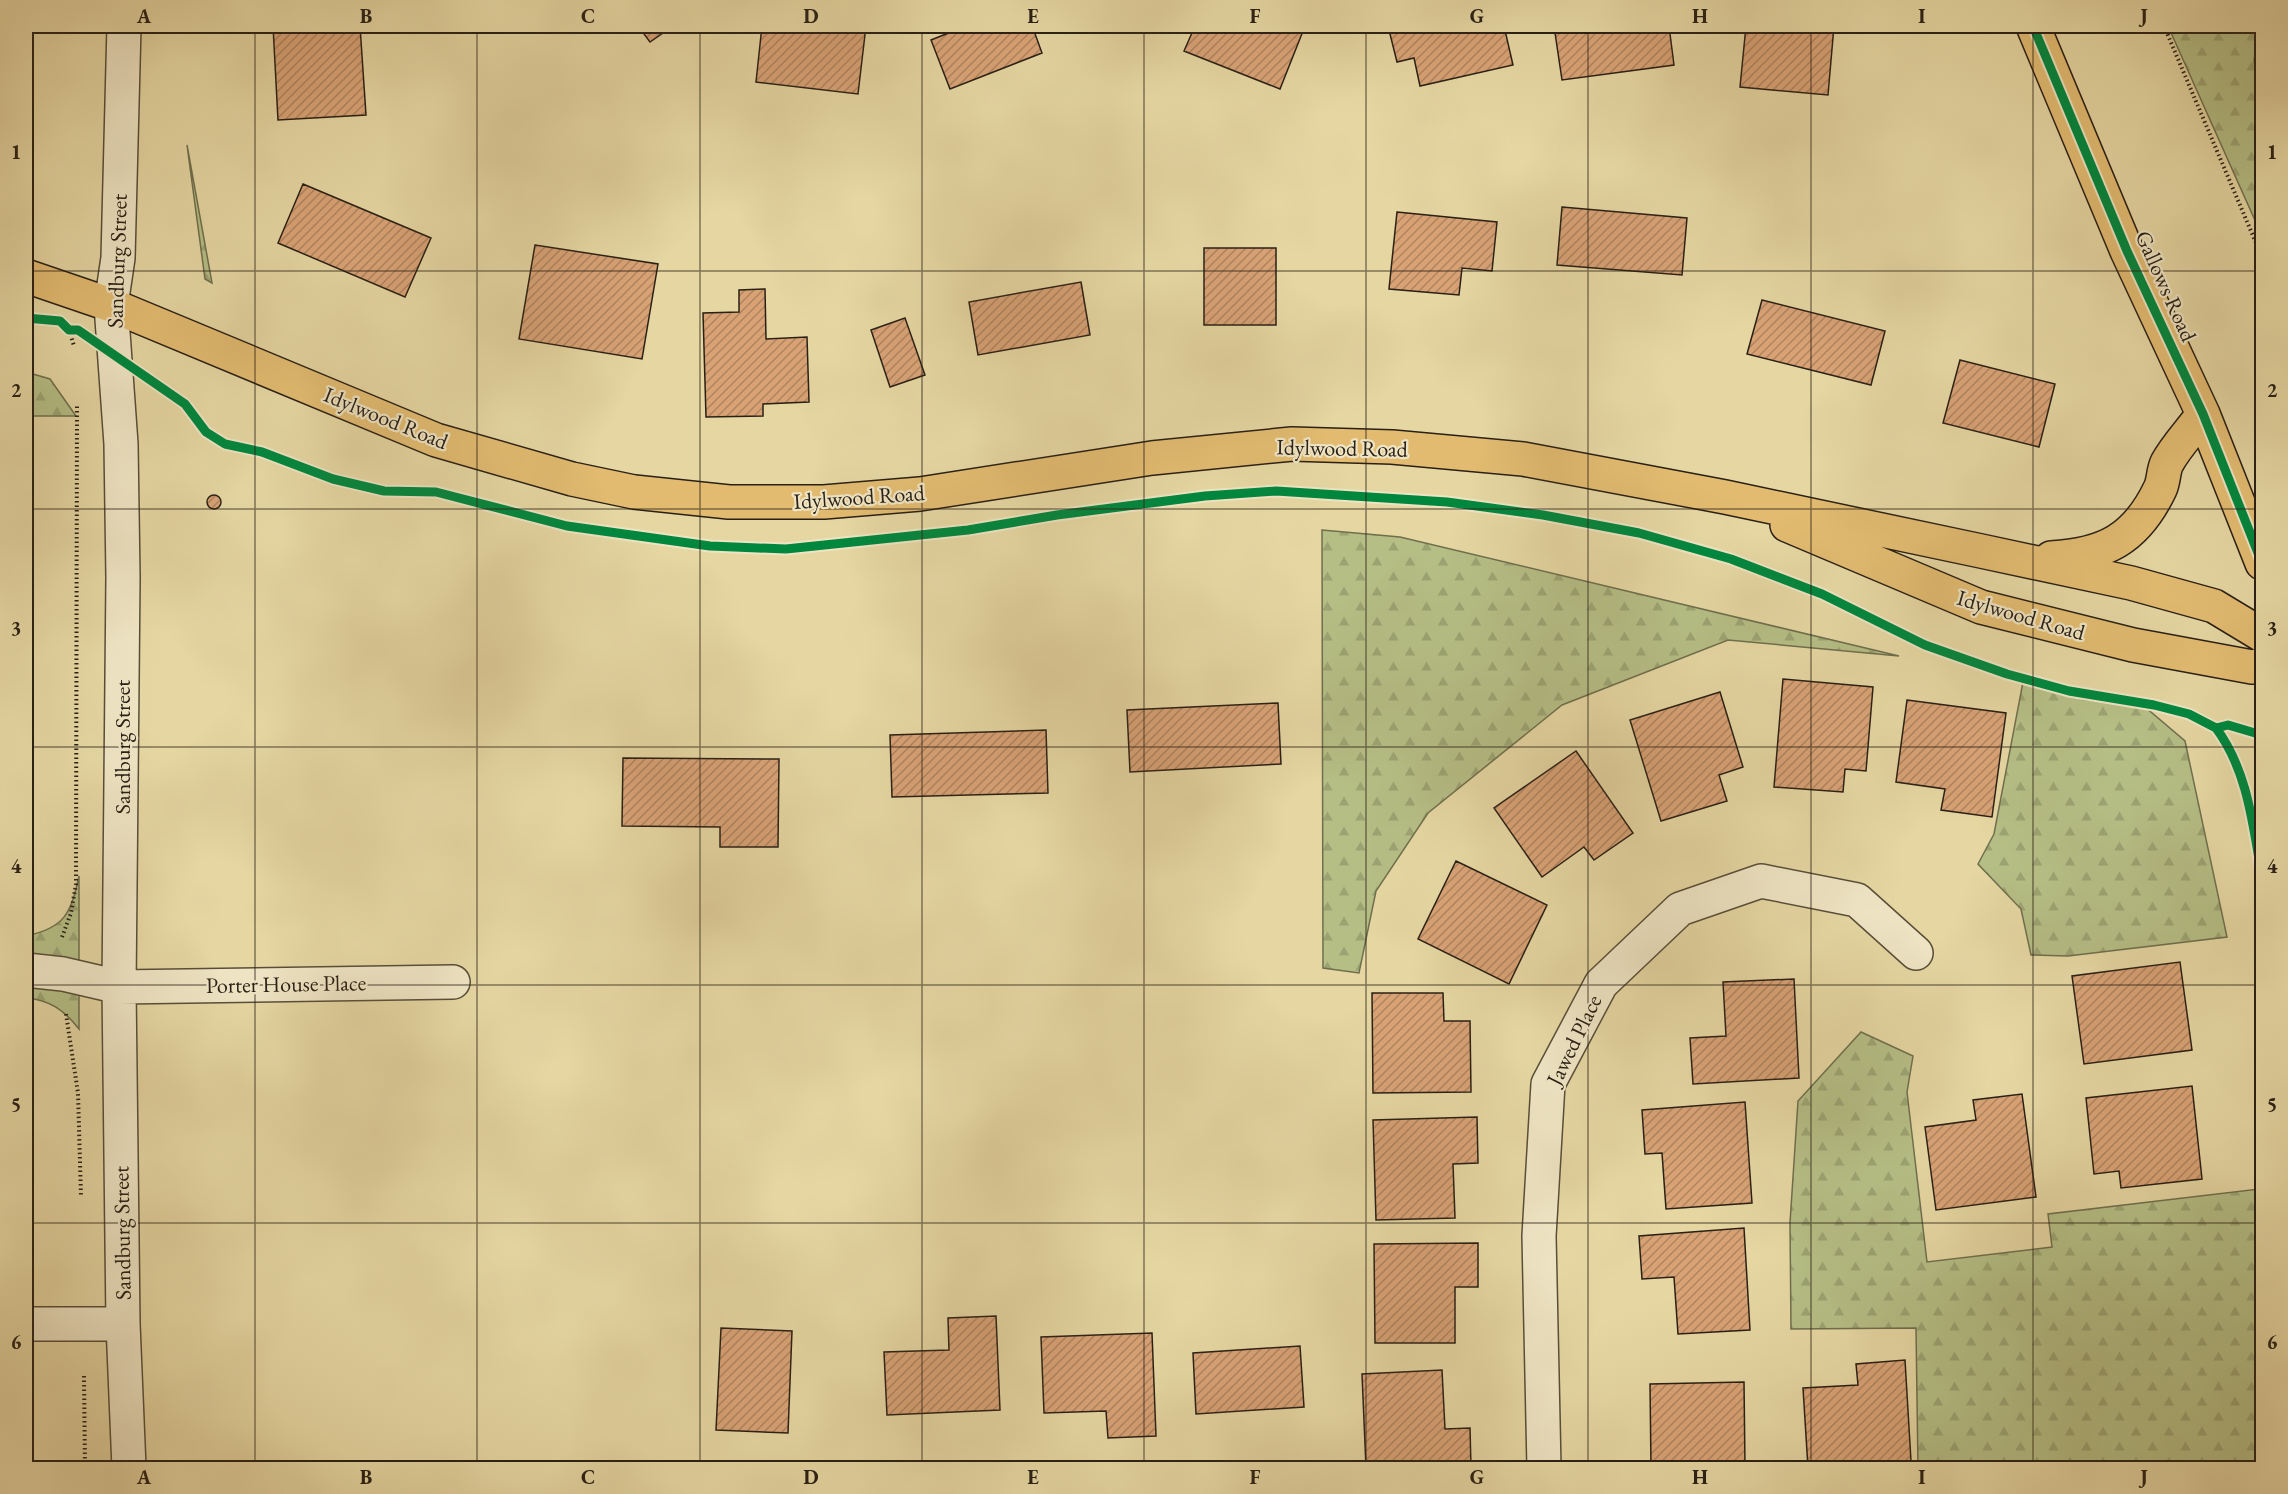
<svg xmlns="http://www.w3.org/2000/svg" width="2288" height="1494" viewBox="0 0 2288 1494" font-family="'EB Garamond',serif">
<defs>
<pattern id="forest-firs" width="22" height="20" patternUnits="userSpaceOnUse" patternTransform="scale(1.5)"><rect width="22" height="20" fill="#b5be85"/><path d="M5 1l3.5 6h-7zM16 11l3.5 6h-7z" fill="#9ca372"/></pattern>
<pattern id="building-hatch" width="6" height="6" patternUnits="userSpaceOnUse" patternTransform="scale(1.5)"><rect width="6" height="6" fill="#d8a275"/><path d="M-1 1l2-2M0 6l6-6M5 7l2-2" fill="none" stroke="#af845f"/></pattern>
</defs>
<rect width="100%" height="100%" fill="#e5d6a2"/>
<filter id="stains"><feTurbulence type="fractalNoise" baseFrequency=".00333" numOctaves="4"/><feColorMatrix values="0 0 0 0 .2 0 0 0 0 .09 0 0 0 0 .02 0 0 0 .5 -.17"/></filter>
<radialGradient id="worn" r=".72"><stop offset=".6" stop-color="#630" stop-opacity="0"/><stop offset="1" stop-color="#630" stop-opacity=".3"/></radialGradient>
<path fill="url(#forest-firs)" stroke="#6f6f4e" stroke-width="1.5" d="M 2168,26 L 2259,26 L 2254,61 L 2262,121 L 2262,236 Z
M 187,145 L 212,283 L 205,279 Z
M 26,372 L 50,379 L 76,416 L 26,416 Z
M 1322,530 L 1400,537 L 1899,656 L 1728,640 L 1562,705 L 1428,813 L 1376,891 L 1359,973 L 1323,968 Z
M 2023,682 L 2145,707 L 2185,741 L 2227,937 L 2068,956 L 2031,955 L 2021,909 L 1978,864 L 1994,834 Z
M 79,876 L 79,1029 C 64,1010 50,1000 26,998 L 26,936 C 65,928 71,913 79,876 Z
M 1861,1032 L 1913,1056 L 1907,1092 L 1927,1262 L 2052,1247 L 2048,1214 L 2259,1189 L 2262,1223 L 2262,1468 L 1918,1468 L 1916,1328 L 1791,1329 L 1790,1223 L 1798,1101 Z"/>
<path fill="url(#building-hatch)" stroke="#292016" stroke-width="1.5" d="M 273,26 L 360,26 L 366,115 L 278,120 Z
M 638,26 L 673,26 L 650,42 Z
M 762,26 L 866,26 L 858,94 L 756,82 Z
M 960,26 L 1049,26 L 1034,31 L 1042,53 L 950,89 L 931,40 L 961,28 Z
M 1195,26 L 1305,26 L 1280,89 L 1184,51 Z
M 1388,26 L 1504,26 L 1513,65 L 1420,86 L 1414,58 L 1397,62 Z
M 1554,26 L 1669,26 L 1674,65 L 1562,80 Z
M 1746,26 L 1834,26 L 1828,95 L 1740,87 Z
M 303,184 L 431,238 L 405,297 L 278,243 Z
M 1562,207 L 1687,218 L 1682,275 L 1557,265 Z
M 1397,212 L 1497,222 L 1492,271 L 1462,268 L 1459,295 L 1389,289 Z
M 535,245 L 658,264 L 642,359 L 519,339 Z
M 1204,248 L 1276,248 L 1276,325 L 1204,325 Z
M 1081,282 L 1090,335 L 978,355 L 969,302 Z
M 765,289 L 766,339 L 807,337 L 809,402 L 763,404 L 763,416 L 706,417 L 703,313 L 739,312 L 739,290 Z
M 1762,300 L 1885,331 L 1871,385 L 1747,354 Z
M 905,318 L 925,375 L 890,387 L 871,330 Z
M 1960,360 L 2055,384 L 2039,447 L 1943,423 Z
M207 502a7 7 0 1 1 14 0a7 7 0 1 1-14 0Z
M 1783,679 L 1873,687 L 1866,771 L 1845,769 L 1843,792 L 1774,787 Z
M 1720,692 L 1743,767 L 1719,775 L 1727,801 L 1661,821 L 1630,720 Z
M 1907,700 L 2006,713 L 1992,817 L 1941,810 L 1945,789 L 1896,782 Z
M 1278,703 L 1281,764 L 1130,772 L 1127,710 Z
M 1046,730 L 1048,793 L 892,797 L 890,735 Z
M 1576,751 L 1633,833 L 1594,860 L 1584,847 L 1542,877 L 1494,808 Z
M 623,758 L 779,759 L 778,847 L 720,847 L 720,827 L 622,826 Z
M 1456,861 L 1547,905 L 1509,984 L 1418,939 Z
M 2180,962 L 2192,1050 L 2084,1064 L 2072,976 Z
M 1794,979 L 1799,1078 L 1693,1084 L 1690,1038 L 1726,1036 L 1723,982 Z
M 1372,993 L 1443,993 L 1444,1021 L 1470,1021 L 1471,1092 L 1373,1093 Z
M 2192,1086 L 2202,1179 L 2121,1188 L 2119,1171 L 2094,1174 L 2086,1098 Z
M 2022,1094 L 2036,1197 L 1936,1210 L 1925,1127 L 1976,1120 L 1973,1100 Z
M 1745,1102 L 1752,1203 L 1666,1209 L 1662,1153 L 1645,1154 L 1642,1110 Z
M 1477,1117 L 1478,1163 L 1453,1164 L 1455,1218 L 1376,1220 L 1373,1120 Z
M 26,1153 L 29,1153 L 30,1243 L 26,1243 Z
M 1744,1228 L 1750,1330 L 1678,1334 L 1674,1277 L 1642,1279 L 1639,1236 Z
M 1478,1243 L 1478,1287 L 1455,1287 L 1455,1343 L 1375,1343 L 1374,1244 Z
M 996,1316 L 1000,1410 L 887,1415 L 884,1352 L 949,1350 L 948,1318 Z
M 721,1328 L 792,1331 L 788,1433 L 716,1430 Z
M 1152,1333 L 1156,1436 L 1108,1438 L 1106,1411 L 1044,1413 L 1041,1337 Z
M 1300,1346 L 1304,1407 L 1196,1414 L 1193,1353 Z
M 1905,1360 L 1911,1461 L 1808,1468 L 1803,1388 L 1858,1385 L 1856,1364 Z
M 1442,1370 L 1445,1429 L 1470,1428 L 1471,1467 L 1366,1468 L 1362,1374 Z
M 1744,1382 L 1745,1467 L 1651,1468 L 1650,1384 Z"/>
<g fill="none" stroke-linecap="round" stroke-linejoin="round">
<defs>
<path id="minor" d="M 124,26 L 118,258 L 111,305 L 121,444 L 123,577 L 119,987 L 123,1324 L 129,1468
M 26,970 L 63,974 L 119,987 L 453,982
M 26,1324 L 123,1324
M 1544,1468 L 1539,1236 L 1548,1084 L 1601,984 L 1680,909 L 1761,881 L 1857,900 L 1916,953"/>
<path id="major" d="M 2033,26 L 2127,251 L 2203,414 L 2262,563
M 26,276 L 111,305 L 436,440 L 572,479 L 634,492 L 729,502 L 824,502 L 920,494 L 1152,458 L 1292,444 L 1392,447 L 1523,459 L 1725,497 L 1981,551 L 2131,583 L 2214,606 L 2262,635
M 1787,525 L 1981,607 L 2133,645 L 2252,667 L 2262,665
M 2051,558 C 2105,555 2136,539 2160,489 C 2164,481 2163,471 2167,463 C 2176,446 2192,430 2203,414"/>
</defs>
<use href="#minor" stroke="#584e39" stroke-width="36"/>
<use href="#major" stroke="#292016" stroke-width="36"/>
<path stroke="#292016" stroke-width="4" stroke-dasharray="1.5 3" stroke-linecap="butt" d="M 2164,26 L 2262,257
M 69,330 L 74,346
M 62,937 L 71,913 L 76,884 L 77,404
M 66,1014 L 78,1093 L 81,1197
M 84,1376 L 85,1468"/>
<use href="#minor" stroke="#eee4c3" stroke-width="33"/>
<use href="#major" stroke="#e2bb71" stroke-width="33"/>
<defs>
<path id="cycleway" d="M 2033,26 L 2127,251 L 2203,414 L 2262,563
M 26,318 L 60,321 L 69,330 L 78,330 L 185,404 L 206,432 L 225,444 L 262,452 L 333,479 L 384,491 L 436,492 L 567,526 L 710,546 L 786,549 L 968,530 L 1057,515 L 1205,496 L 1276,491 L 1447,502 L 1543,515 L 1639,533 L 1731,559 L 1822,594 L 1925,645 L 2007,674 L 2069,691 L 2154,705 L 2189,714 L 2216,728 L 2228,725 L 2262,735
M 2216,728 C 2248,771 2253,826 2262,877"/>
</defs>
<use href="#cycleway" stroke="#eee4c3" stroke-width="13"/>
<use href="#cycleway" stroke="#00873e" stroke-width="9"/>
</g>
<path fill="none" stroke="#292016" stroke-width="1.5" stroke-opacity="0.55" d="M 255,26 L 255,1468M 477,26 L 477,1468M 700,26 L 700,1468M 922,26 L 922,1468M 1144,26 L 1144,1468M 1366,26 L 1366,1468M 1588,26 L 1588,1468M 1811,26 L 1811,1468M 2033,26 L 2033,1468M 26,271 L 2262,271M 26,509 L 2262,509M 26,747 L 2262,747M 26,985 L 2262,985M 26,1223 L 2262,1223"/>
<g text-anchor="middle" dominant-baseline="central" stroke-width="4.5" stroke-linejoin="round" paint-order="stroke">
<g font-size="22" fill="#292016" stroke="#eee4c3">
<text transform="translate(117 261) rotate(-88)">Sandburg Street</text>
<text transform="translate(2166 286) rotate(66)">Gallows Road</text>
<text transform="translate(386 418) rotate(22)">Idylwood Road</text>
<text transform="translate(1342 448) rotate(1)">Idylwood Road</text>
<text transform="translate(859 497) rotate(-4)">Idylwood Road</text>
<text transform="translate(2021 615) rotate(16)">Idylwood Road</text>
<text transform="translate(122 747) rotate(-90)">Sandburg Street</text>
<text transform="translate(286 984) rotate(-1)">Porter House Place</text>
<text transform="translate(1574 1040) rotate(-64)">Jawed Place</text>
<text transform="translate(122 1233) rotate(-91)">Sandburg Street</text>
</g>
</g>
<rect width="2288" height="1494" fill="none" stroke="#e5d6a2" stroke-width="66"/>
<rect x="33" y="33" width="2222" height="1428" fill="none" stroke="#292016" stroke-width="2"/>
<g font-size="20" text-anchor="middle" font-weight="bold" fill="#292016">
<text x="144" y="23">A</text>
<text x="366" y="23">B</text>
<text x="588" y="23">C</text>
<text x="811" y="23">D</text>
<text x="1033" y="23">E</text>
<text x="1255" y="23">F</text>
<text x="1477" y="23">G</text>
<text x="1700" y="23">H</text>
<text x="1922" y="23">I</text>
<text x="2144" y="23">J</text>
<text x="16" y="159">1</text>
<text x="2272" y="159">1</text>
<text x="16" y="397">2</text>
<text x="2272" y="397">2</text>
<text x="16" y="635">3</text>
<text x="2272" y="635">3</text>
<text x="16" y="873">4</text>
<text x="2272" y="873">4</text>
<text x="16" y="1111">5</text>
<text x="2272" y="1111">5</text>
<text x="16" y="1349">6</text>
<text x="2272" y="1349">6</text>
<text x="144" y="1484">A</text>
<text x="366" y="1484">B</text>
<text x="588" y="1484">C</text>
<text x="811" y="1484">D</text>
<text x="1033" y="1484">E</text>
<text x="1255" y="1484">F</text>
<text x="1477" y="1484">G</text>
<text x="1700" y="1484">H</text>
<text x="1922" y="1484">I</text>
<text x="2144" y="1484">J</text>
</g>
<rect width="100%" height="100%" filter="url(#stains)"/>
<rect width="100%" height="100%" fill="url(#worn)"/>
</svg>
